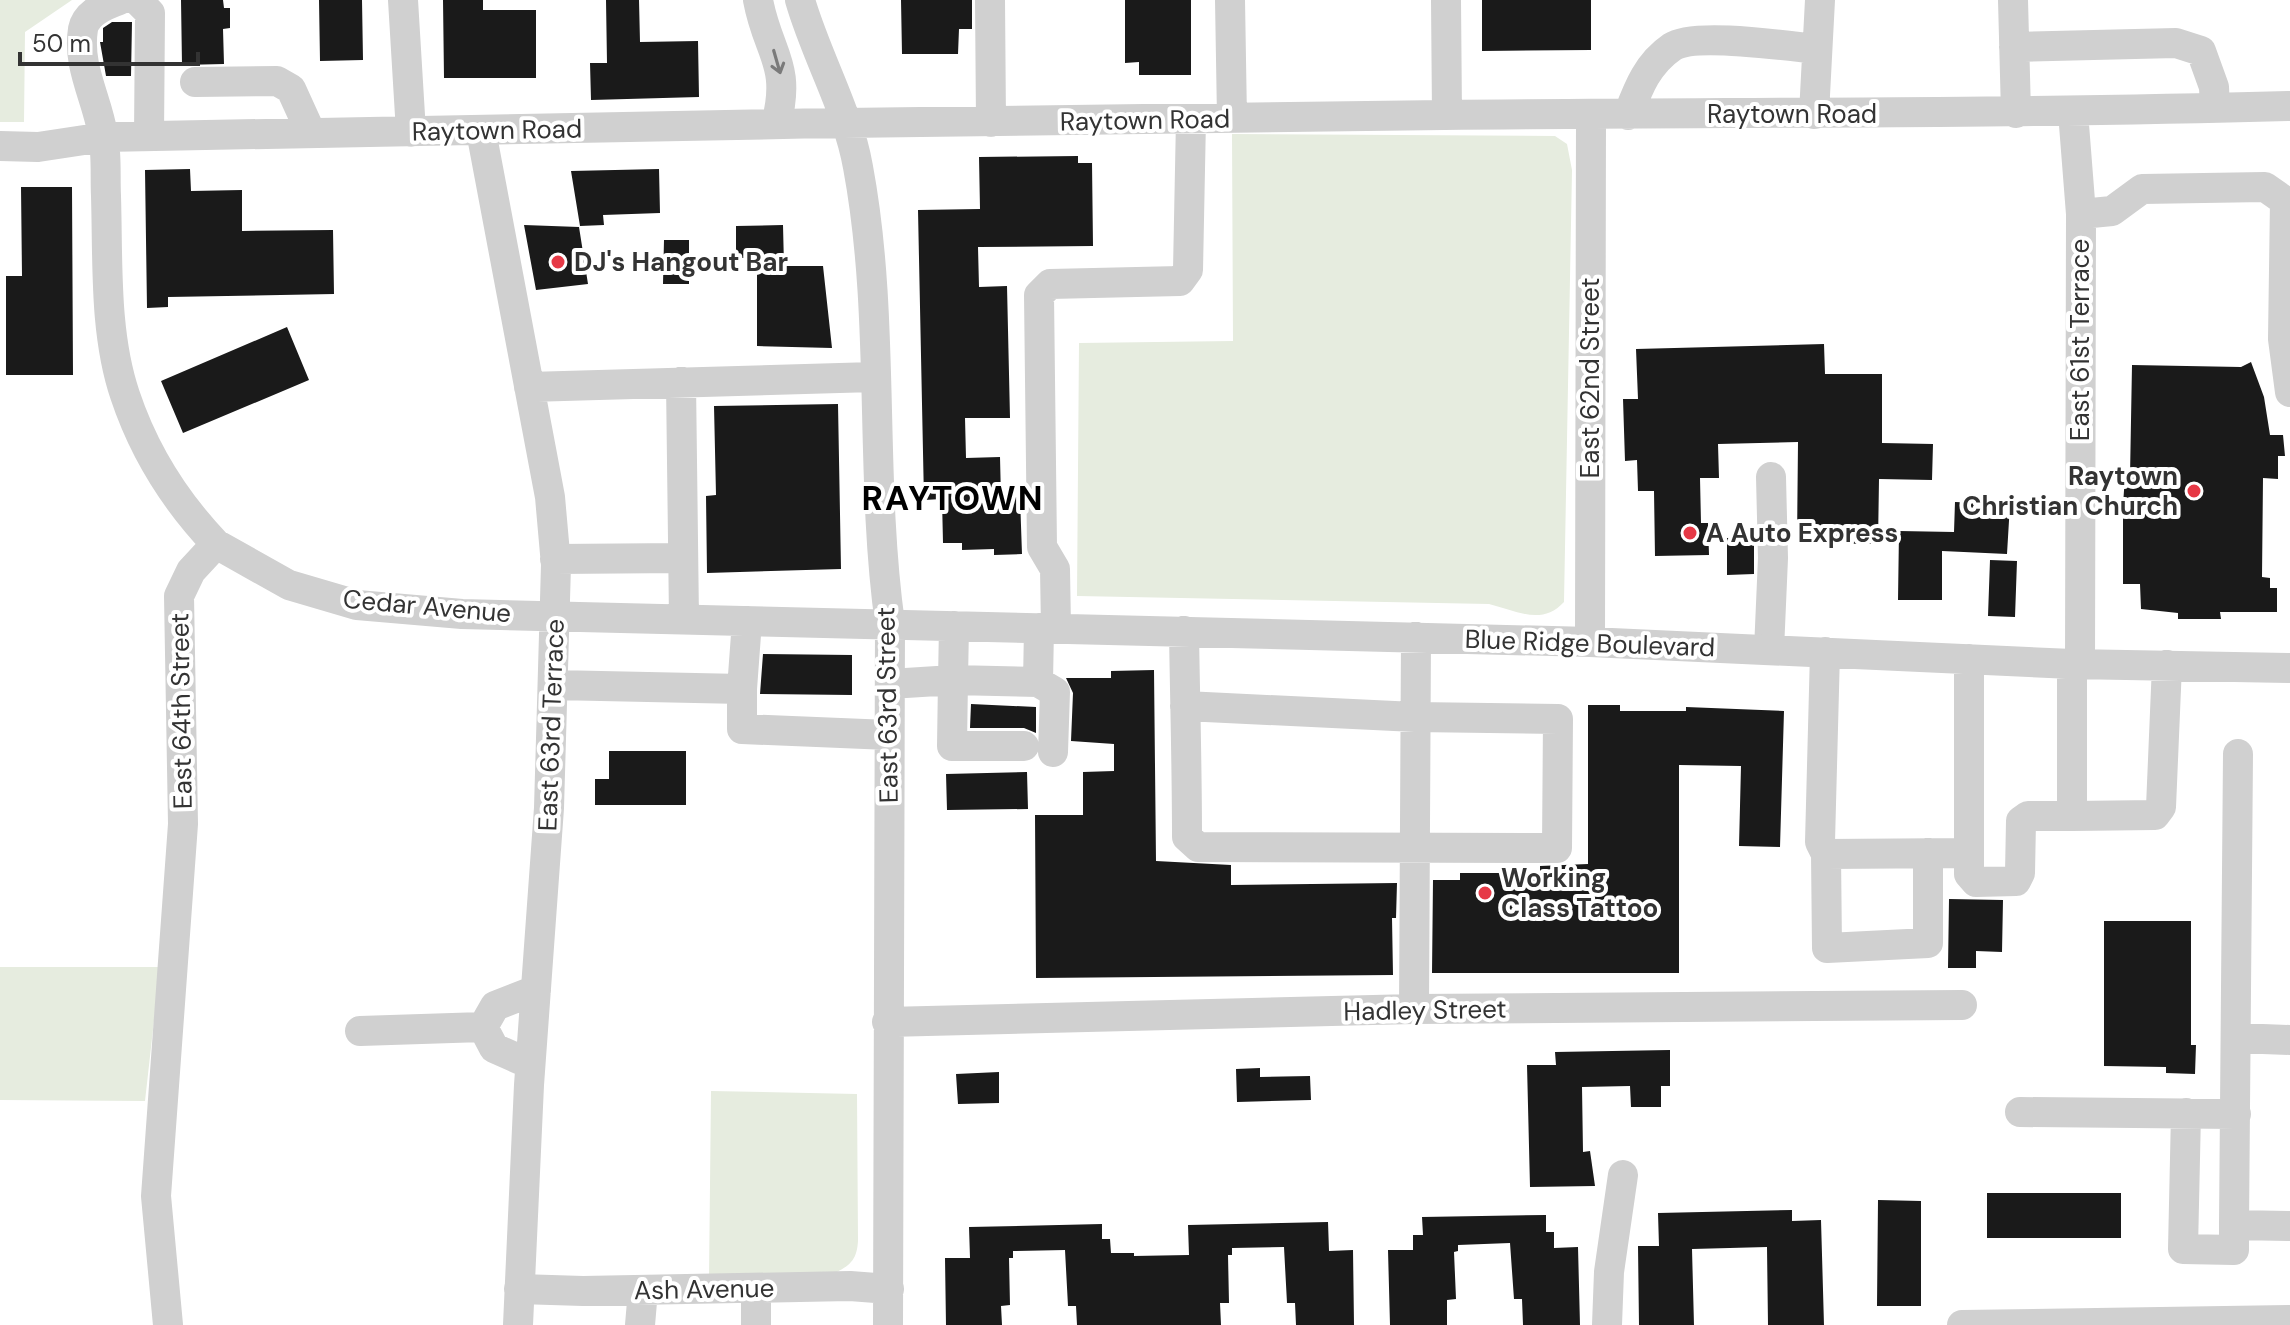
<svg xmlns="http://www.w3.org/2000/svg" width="2290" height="1325" viewBox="0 0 2290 1325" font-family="'DM Sans',sans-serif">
<rect width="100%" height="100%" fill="#fff"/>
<path fill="#e6ecdf" d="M 0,0 L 72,0 L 25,32 L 24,122 L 0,122 Z
M 1232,134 L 1555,136 L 1567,144 L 1572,170 L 1564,602 C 1542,626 1517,611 1489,604 L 1077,596 L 1079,343 L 1233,341 Z
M 0,967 L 160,967 L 145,1101 L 0,1100 Z
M 711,1091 L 857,1094 L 858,1241 C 857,1259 851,1265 835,1273 L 709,1278 Z"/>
<path fill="#1a1a1a" d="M 181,0 L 223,0 L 224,8 L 230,8 L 230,28 L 223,29 L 224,64 L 182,65 Z
M 319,0 L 362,0 L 363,60 L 320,61 Z
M 443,0 L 483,0 L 483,10 L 536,10 L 536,78 L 444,78 Z
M 606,0 L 639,0 L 640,42 L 698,41 L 699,97 L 591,100 L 590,63 L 607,63 Z
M 901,0 L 972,0 L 972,29 L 959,29 L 958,54 L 902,54 Z
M 1125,0 L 1191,0 L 1191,75 L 1139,75 L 1139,62 L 1125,63 Z
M 1482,0 L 1591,0 L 1591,50 L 1482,51 Z
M 112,22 L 132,22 L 131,76 L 106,76 L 100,42 L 103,42 L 103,28 Z
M 1078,156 L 1078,163 L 1092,163 L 1093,246 L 978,247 L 979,287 L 1007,286 L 1010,418 L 965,418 L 966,458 L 1000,457 L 1001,498 L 1020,497 L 1022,554 L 994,555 L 994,549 L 962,550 L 962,543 L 943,543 L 942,499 L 924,500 L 918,210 L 980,209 L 979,157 Z
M 190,169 L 191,191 L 242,190 L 242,231 L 333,230 L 334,294 L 168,297 L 168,307 L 147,308 L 145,170 Z
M 659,169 L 660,213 L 603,215 L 604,225 L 580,226 L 571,171 Z
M 21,187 L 72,187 L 73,375 L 6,375 L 6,276 L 22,276 Z
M 524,225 L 579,227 L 588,284 L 536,290 Z
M 783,225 L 784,266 L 823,266 L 832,348 L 757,346 L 757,258 L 736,258 L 736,226 Z
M 664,240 L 689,240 L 689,284 L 663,284 Z
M 287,327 L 309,380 L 183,433 L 161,381 Z
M 1824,344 L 1825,374 L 1882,374 L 1882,443 L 1933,444 L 1932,480 L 1879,479 L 1878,544 L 1797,543 L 1798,442 L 1718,444 L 1719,478 L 1700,478 L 1701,523 L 1708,523 L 1709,555 L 1655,556 L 1654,491 L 1638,491 L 1637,460 L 1625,461 L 1623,399 L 1638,399 L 1636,349 Z
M 2251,362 L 2264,397 L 2270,435 L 2283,435 L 2285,456 L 2278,456 L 2278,479 L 2263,478 L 2262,577 L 2270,578 L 2270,588 L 2277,588 L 2277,612 L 2220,612 L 2221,619 L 2178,619 L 2178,613 L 2141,609 L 2140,584 L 2123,584 L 2123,505 L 2125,476 L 2130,476 L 2132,365 L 2241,367 Z
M 838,404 L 841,569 L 707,573 L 706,496 L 716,495 L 714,406 Z
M 1955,502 L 2010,504 L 2007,554 L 1942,551 L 1942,600 L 1898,600 L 1899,531 L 1954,532 Z
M 1754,537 L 1754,574 L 1727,575 L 1727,538 Z
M 1990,560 L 2017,561 L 2015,617 L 1988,616 Z
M 763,654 L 852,655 L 852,695 L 760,694 Z
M 1154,670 L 1156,861 L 1231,865 L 1231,885 L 1397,883 L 1396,918 L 1392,918 L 1393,975 L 1036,978 L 1035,815 L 1083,815 L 1083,772 L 1114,771 L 1114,744 L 1071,741 L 1073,693 L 1066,678 L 1111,678 L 1111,671 Z
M 971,704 L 1036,707 L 1036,733 L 1024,728 L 970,728 Z
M 1588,705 L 1620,705 L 1620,711 L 1686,711 L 1686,707 L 1784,711 L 1780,847 L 1739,846 L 1741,766 L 1679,765 L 1679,973 L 1432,973 L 1433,880 L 1460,880 L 1460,873 L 1540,873 L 1540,866 L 1588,864 Z
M 609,751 L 686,751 L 686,805 L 595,805 L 595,779 L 609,779 Z
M 1027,772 L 1028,809 L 947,810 L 946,774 Z
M 1949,899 L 2003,900 L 2002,952 L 1976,951 L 1976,968 L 1948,968 Z
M 2104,921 L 2191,921 L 2191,1045 L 2196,1045 L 2195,1074 L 2166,1073 L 2166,1067 L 2104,1066 Z
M 1670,1050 L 1670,1086 L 1661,1086 L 1661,1107 L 1631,1107 L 1630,1086 L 1582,1087 L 1583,1152 L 1590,1151 L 1595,1186 L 1530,1187 L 1527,1065 L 1556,1065 L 1555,1052 Z
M 1260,1068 L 1260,1077 L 1310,1076 L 1311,1100 L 1237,1102 L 1236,1069 Z
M 999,1072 L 999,1103 L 958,1104 L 956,1074 Z
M 1987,1193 L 2121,1193 L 2121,1238 L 1987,1238 Z
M 1878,1200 L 1921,1201 L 1921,1306 L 1877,1306 Z
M 1792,1210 L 1792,1221 L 1821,1220 L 1824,1325 L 1768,1325 L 1767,1247 L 1692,1249 L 1694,1325 L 1639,1325 L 1638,1246 L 1659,1246 L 1658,1213 Z
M 1546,1215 L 1546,1232 L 1554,1232 L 1554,1248 L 1578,1247 L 1580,1325 L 1523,1325 L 1522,1299 L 1514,1299 L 1510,1243 L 1458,1245 L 1458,1251 L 1454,1252 L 1456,1299 L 1447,1300 L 1447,1325 L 1390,1325 L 1388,1250 L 1413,1250 L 1413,1235 L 1423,1235 L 1422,1217 Z
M 1328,1222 L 1329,1251 L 1353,1250 L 1354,1325 L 1296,1325 L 1295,1303 L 1287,1303 L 1284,1247 L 1232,1248 L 1232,1255 L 1228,1255 L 1229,1303 L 1220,1303 L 1221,1325 L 1077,1325 L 1076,1306 L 1068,1306 L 1065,1250 L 1013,1251 L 1013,1258 L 1009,1258 L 1010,1305 L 1001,1306 L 1002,1325 L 946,1325 L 945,1258 L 970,1258 L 969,1227 L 1102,1224 L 1102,1239 L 1110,1239 L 1111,1253 L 1134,1253 L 1134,1256 L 1189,1255 L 1188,1225 Z"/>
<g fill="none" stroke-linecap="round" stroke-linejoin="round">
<path stroke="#d0d0d0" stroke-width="30" d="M 119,0 C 105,5 86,13 83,29 C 77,67 97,98 103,135 C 107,154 105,176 106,196 C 108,260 104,333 125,395 C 144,452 175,501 216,544 L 191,571 L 179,596 L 183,824 L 156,1196 L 168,1325
M 137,0 L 150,13 L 149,136
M 403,0 L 411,132
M 758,0 C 768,54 792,64 776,124
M 800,0 C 816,56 848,110 858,167 C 886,317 869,473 890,624 L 888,1325
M 990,0 L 991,122
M 1230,0 L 1232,118
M 1446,0 L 1447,115
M 2013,0 L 2016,113
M 2014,47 L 2176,43 L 2201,51 L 2214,87 L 2215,108
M 195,82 L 277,81 L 291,89 L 311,133
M 2073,112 L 2081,214 L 2080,664
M 1814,114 L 1820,0
M 1628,115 C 1638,89 1647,64 1672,47 C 1694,32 1787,46 1816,49
M 481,131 L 550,497 L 556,565 L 549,808 L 529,1085 L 518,1325
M 0,146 L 38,147 L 104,137 C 551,128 997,119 1444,115 C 1726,112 2008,114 2290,106
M 2081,214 L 2112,211 L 2142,189 L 2265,187 L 2285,201 L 2283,339 L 2290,392
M 681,382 L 684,619
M 529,387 L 874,377
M 216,544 L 289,585 L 357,605 L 462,614 L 1590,642 L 2072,664 L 2290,668
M 555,559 L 683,558
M 954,626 L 953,680 L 1038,682 L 1039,628
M 1056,628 L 1055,569 L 1042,547 L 1039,295 L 1050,284 L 1180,281 L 1188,270 L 1191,119
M 1184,631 C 1185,700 1187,768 1187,837 L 1198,847 L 1557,848 L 1558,719 L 1415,717 L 1185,706
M 1590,642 L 1591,115
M 1769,650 L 1773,558 L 1771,477
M 1825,652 L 1820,842 L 1826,854 L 1969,853
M 1969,659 L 1969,874 L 1976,882 L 2016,881 L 2020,873 L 2021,821 L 2028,816 L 2072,816 L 2072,664
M 1038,682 L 1055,692 L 1053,752
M 890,684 L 953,680 L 952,746 L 1024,746
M 554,685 L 742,689 L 742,729 L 889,735
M 742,689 L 747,621
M 2238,754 L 2234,1225 L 2290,1226
M 2072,816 L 2155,815 L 2161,807 L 2167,665
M 1826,854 L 1827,948 L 1928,943 L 1928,853
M 1414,1009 L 1416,637
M 887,1022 L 1414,1009 L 1962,1005
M 360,1031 L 483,1027
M 2237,1038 L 2290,1040
M 530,1064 L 494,1048 L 483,1027 L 495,1006 L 536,990
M 2020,1112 L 2236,1114
M 2186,1113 L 2183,1249 L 2234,1250 L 2234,1225
M 519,1289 L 583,1291 L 850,1286 L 889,1289
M 640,1325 L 643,1290
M 756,1325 L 756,1288
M 1607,1325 L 1609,1272 L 1623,1175
M 1962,1325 L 2290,1320"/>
</g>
<defs><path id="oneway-shaft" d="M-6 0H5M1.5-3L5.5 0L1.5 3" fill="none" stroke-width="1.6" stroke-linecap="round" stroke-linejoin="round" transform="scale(2)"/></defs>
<use stroke="#7a7a7a" href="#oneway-shaft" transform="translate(777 62) rotate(74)"/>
<g fill="#e63946" stroke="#fff" stroke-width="3">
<circle cx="558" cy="262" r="8"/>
<circle cx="2194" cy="491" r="8"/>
<circle cx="1690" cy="533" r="8"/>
<circle cx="1485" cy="893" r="8"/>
</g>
<g text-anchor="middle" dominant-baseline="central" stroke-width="8" stroke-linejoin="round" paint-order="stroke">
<g font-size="26" fill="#333" stroke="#fff">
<text x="1792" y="114">Raytown Road</text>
<text transform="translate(1145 120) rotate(-1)">Raytown Road</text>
<text transform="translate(497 130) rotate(-1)">Raytown Road</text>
<text transform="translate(2080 340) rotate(-90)">East 61st Terrace</text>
<text transform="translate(1590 378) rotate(-90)">East 62nd Street</text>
<text transform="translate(427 606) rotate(5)">Cedar Avenue</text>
<text transform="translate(1590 643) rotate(2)">Blue Ridge Boulevard</text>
<text transform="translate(887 705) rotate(-91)">East 63rd Street</text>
<text transform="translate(181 711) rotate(-91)">East 64th Street</text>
<text transform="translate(551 725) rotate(-88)">East 63rd Terrace</text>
<text transform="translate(1425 1010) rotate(-1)">Hadley Street</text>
<text transform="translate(704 1289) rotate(-1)">Ash Avenue</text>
</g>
<g font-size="26" font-weight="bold" fill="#333" stroke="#fff" text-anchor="start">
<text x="574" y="262">DJ's Hangout Bar</text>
<text x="2178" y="476" text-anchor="end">Raytown<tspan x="2178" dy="30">Christian Church</tspan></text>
<text x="1706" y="533">A Auto Express</text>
<text x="1501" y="878">Working<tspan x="1501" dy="30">Class Tattoo</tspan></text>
</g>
<g font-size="34" font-weight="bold" letter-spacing="2" fill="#000" stroke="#fff">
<text x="953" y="498">RAYTOWN</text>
</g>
</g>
<path d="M20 52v12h178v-12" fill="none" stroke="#333333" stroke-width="4"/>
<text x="32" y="52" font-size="24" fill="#333333" stroke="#ffffff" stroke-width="6" paint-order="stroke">50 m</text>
</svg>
